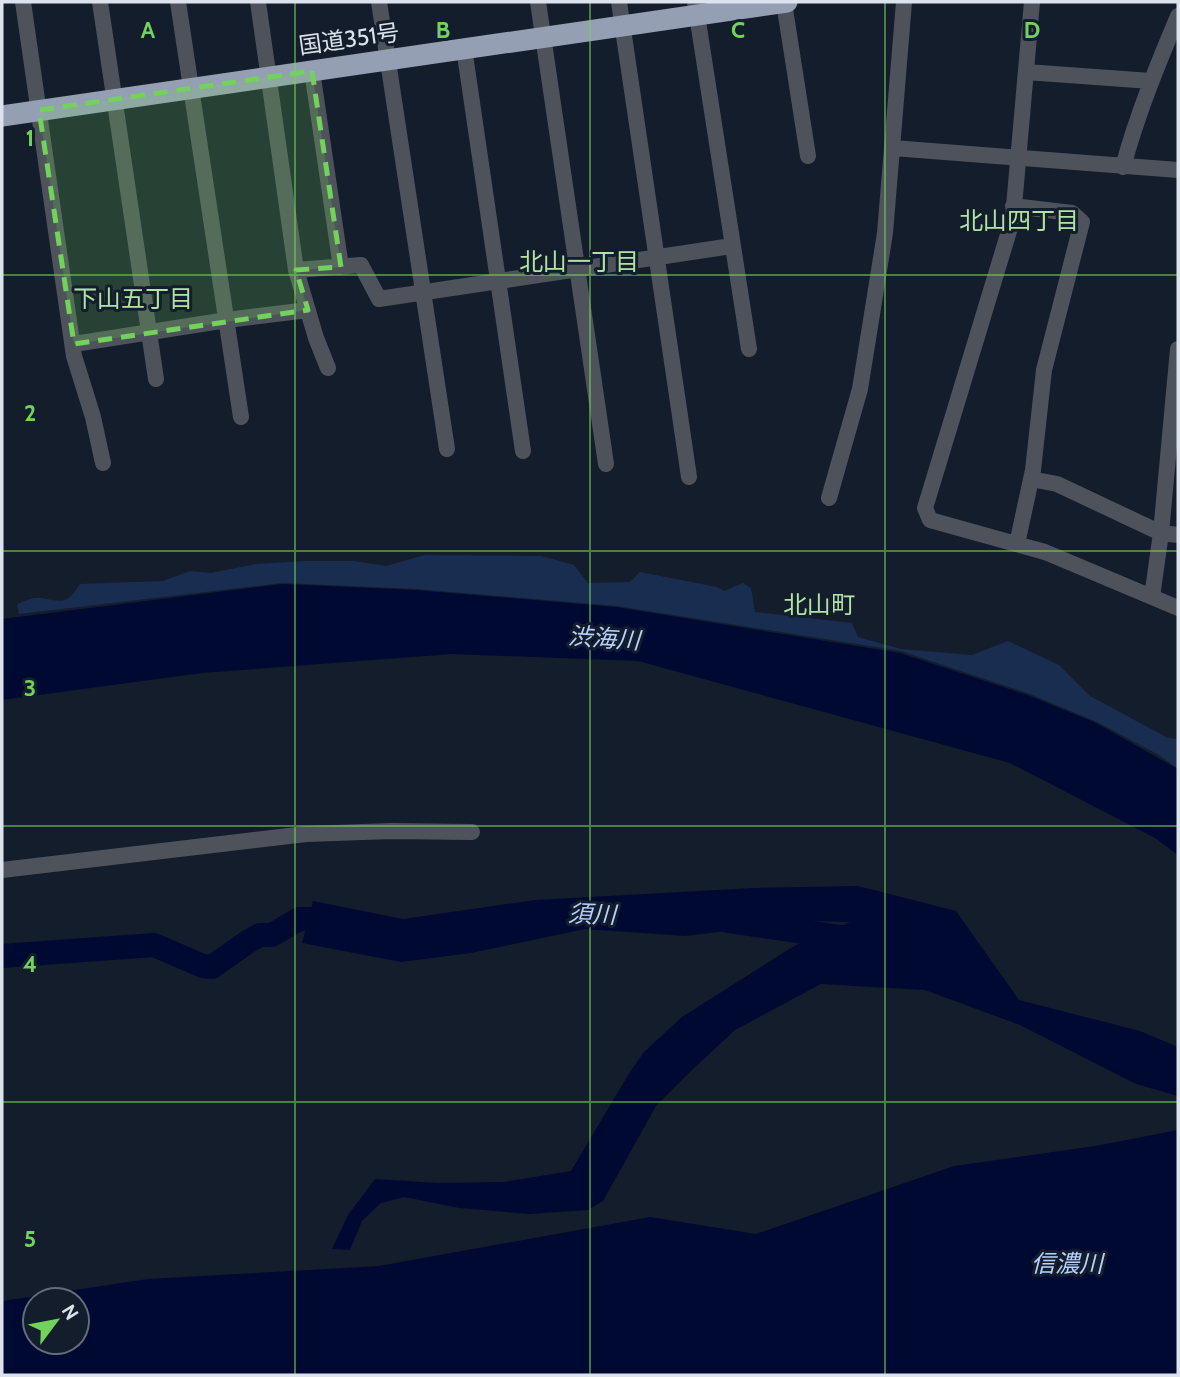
<svg xmlns="http://www.w3.org/2000/svg" width="1180" height="1377" viewBox="0 0 1180 1377" font-family="Cabin,'Noto Sans JP',sans-serif">
<rect width="100%" height="100%" fill="#141d2c"/>
<path fill="#192d51" d="M 425,555 L 541,556 L 574,565 L 588,583 L 630,582 L 640,572 L 717,587 L 724,591 L 743,583 L 751,588 L 755,612 L 852,623 L 858,637 L 901,649 L 972,655 L 1008,641 L 1059,665 L 1090,696 L 1168,738 L 1178,739 L 1178,769 L 1159,755 L 1097,722 L 1030,694 L 901,651 L 616,606 L 416,589 L 282,583 L 19,614 L 17,604 C 25,601 33,597 40,598 C 63,601 66,606 80,584 L 163,581 L 190,571 L 211,573 L 256,564 L 304,561 L 354,561 L 386,566 Z"/>
<path fill="#000932" fill-rule="evenodd" d="M 282,584 L 415,590 L 616,607 L 900,653 L 1030,696 L 1096,723 L 1178,769 L 1178,855 L 1155,838 L 1010,763 L 638,661 L 452,654 L 202,673 L 2,700 L 2,619 Z
M 858,886 L 956,911 L 1019,1000 L 1140,1031 L 1178,1047 L 1178,1096 L 1136,1084 L 1020,1025 L 925,990 L 821,984 L 735,1030 L 692,1070 L 656,1106 L 603,1201 L 588,1210 L 529,1214 L 459,1208 L 404,1197 L 381,1203 L 362,1221 L 350,1250 L 332,1249 L 348,1215 L 375,1179 L 438,1183 L 504,1182 L 571,1171 L 630,1072 L 644,1052 L 682,1017 L 794,946 L 850,922 L 809,921 L 685,936 L 585,929 L 471,953 L 401,962 L 302,943 L 313,901 L 403,919 L 535,900 L 754,888 Z
M 1178,1130 L 1178,1375 L 2,1375 L 2,1301 L 148,1279 L 379,1266 L 650,1217 L 756,1234 L 954,1166 L 1095,1146 ZM 77,1300 L 77,1342 L 35,1342 L 35,1300 Z"/>
<g fill="none" stroke-linecap="round" stroke-linejoin="round">
<path stroke="#000932" stroke-width="24" d="M 729,921 L 853,939
M 2,956 L 154,945 L 203,966 L 212,967 L 249,941 L 260,935 L 272,935 L 299,919 L 314,919 L 338,927"/>
<path stroke="#4e535b" stroke-width="16" d="M 23,2 L 74,356 L 93,417 L 103,463
M 100,2 L 156,379
M 178,2 L 241,417
M 258,2 L 296,270 L 316,338 L 328,368
M 379,2 L 447,449
M 538,2 L 606,464
M 619,2 L 689,477
M 695,2 L 749,349
M 777,2 L 785,9 L 808,156
M 1032,2 L 1013,218 L 925,508 L 930,520 L 1045,552 L 1178,608
M 464,48 L 523,451
M 312,71 L 341,267
M 1026,72 L 1151,81
M 893,148 L 1178,170
M 1123,167 C 1137,115 1157,66 1178,16
M 1013,206 L 1072,213 L 1082,222 L 1044,370 L 1033,470 L 1017,544
M 296,270 L 361,265 L 379,299 L 732,246
M 74,344 L 227,320 L 308,310
M 1031,479 L 1057,484 L 1161,533 L 1178,535
M 829,498 L 860,389 L 885,233 L 904,2
M 1152,597 L 1161,533 L 1178,349
M 2,870 L 306,834 L 392,831 L 472,832"/>
<path stroke="#949fb3" stroke-width="21" d="M 2,116 L 787,2"/>
</g>
<path fill="#73d25c" fill-opacity="0.2" stroke="#73d25c" stroke-width="5" stroke-dasharray="14 9" stroke-linejoin="round" d="M 312,71 L 341,267 L 296,270 L 308,310 L 74,344 L 39,110 Z"/>
<path fill="none" stroke="#73d25c" stroke-width="2" stroke-opacity="0.55" d="M 295,2 L 295,1375M 590,2 L 590,1375M 885,2 L 885,1375M 2,275 L 1178,275M 2,551 L 1178,551M 2,826 L 1178,826M 2,1102 L 1178,1102"/>
<g text-anchor="middle" dominant-baseline="central" stroke-width="6" stroke-linejoin="round" paint-order="stroke">
<g font-size="23" fill="#dce3ed" stroke="#141d2c">
<text transform="translate(349 39) rotate(-8)">国道351号</text>
</g>
<g font-size="24" fill="#afe2a3" stroke="#141d2c">
<text x="1019" y="220">北山四丁目</text>
<text x="579" y="261">北山一丁目</text>
<text x="133" y="298">下山五丁目</text>
<text x="819" y="604">北山町</text>
</g>
<g font-size="24" font-style="italic" fill="#b7d1fe" stroke="#141d2c">
<text transform="translate(604 638) rotate(4)">渋海川</text>
<text transform="translate(592 914) rotate(2)">須川</text>
<text x="1067" y="1263">信濃川</text>
</g>
</g>
<g font-size="23" text-anchor="middle" font-weight="bold" fill="#73d25c" stroke="#141d2c" stroke-width="6" stroke-linejoin="round" paint-order="stroke">
<text x="148" y="38">A</text>
<text x="443" y="38">B</text>
<text x="738" y="38">C</text>
<text x="1032" y="38">D</text>
<text x="30" y="146">1</text>
<text x="30" y="421">2</text>
<text x="30" y="696">3</text>
<text x="30" y="972">4</text>
<text x="30" y="1247">5</text>
</g>
<rect width="1180" height="1377" fill="none" stroke="#dce3ed" stroke-width="7"/>
<g transform="translate(56 1321) rotate(58)"><circle r="33" fill="#141d2c" stroke="#646c79" stroke-width="2"/>
<path d="M0-5L12 26L0 18L-12 26Z" fill="#73d25c"/>
<text y="-10" font-size="19" font-weight="bold" text-anchor="middle" fill="#dce3ed">N</text>
</g>
</svg>
